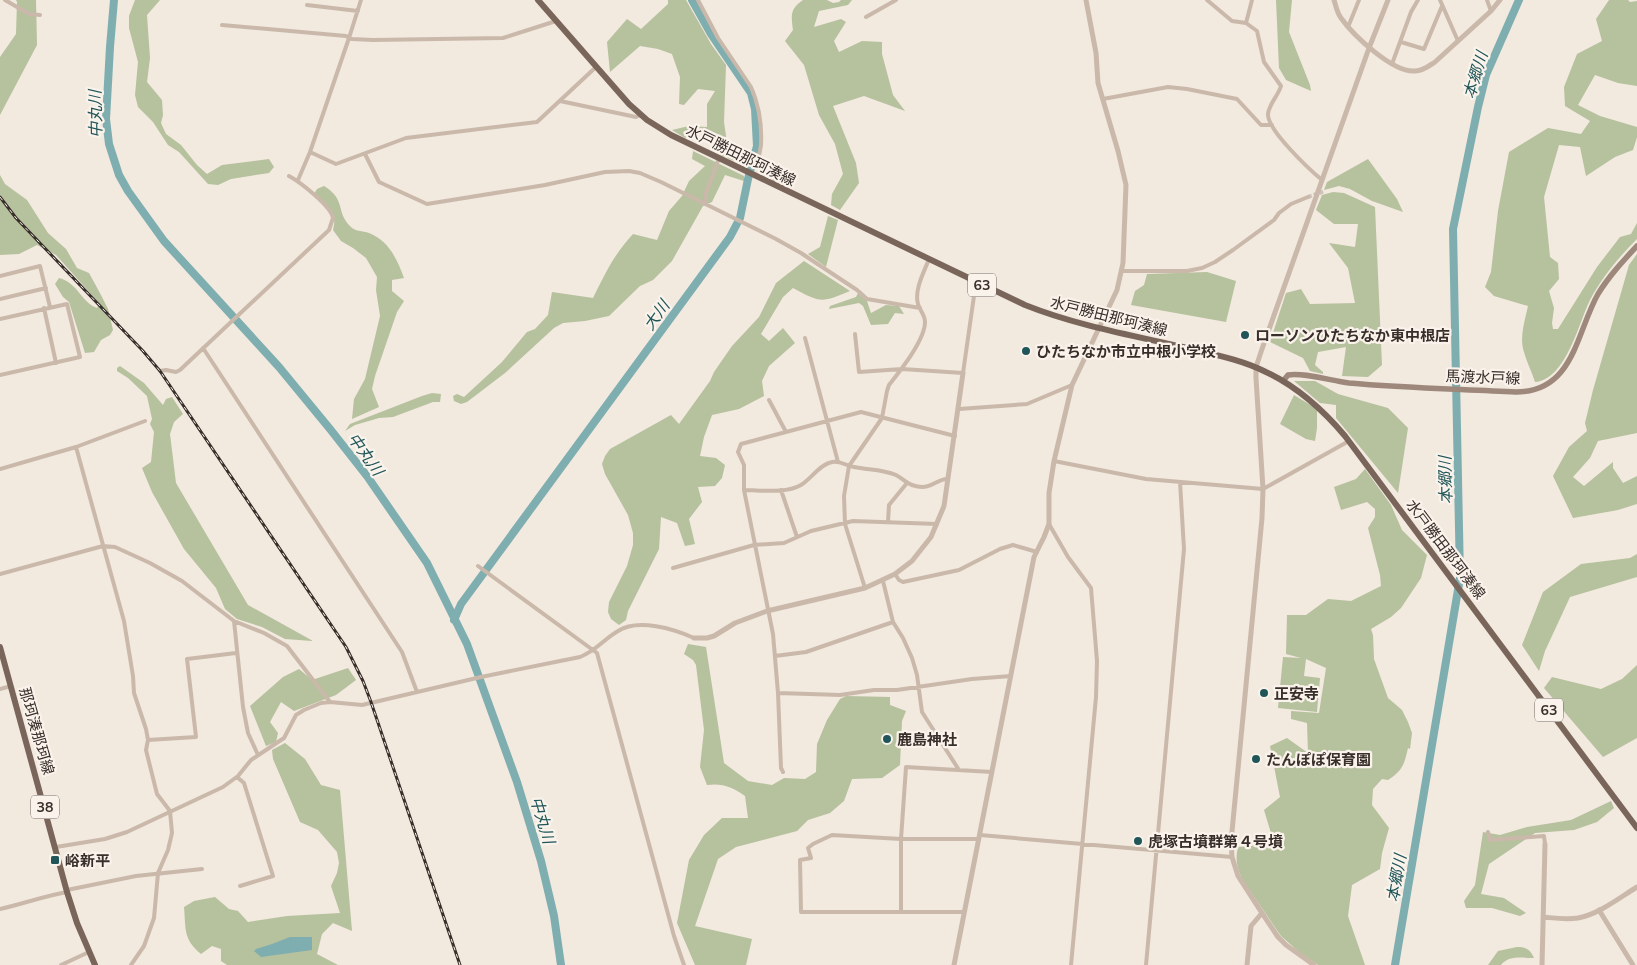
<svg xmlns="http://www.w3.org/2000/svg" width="1637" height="965" viewBox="0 0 1637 965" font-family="Mulish,'Noto Sans JP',sans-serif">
<rect width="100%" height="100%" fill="#f2e9df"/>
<path fill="#b6c19e" d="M 16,0 L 36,0 L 37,45 L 0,115 L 0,57 L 16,34 L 17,2 Z
M 135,0 L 160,0 L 147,15 L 150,58 L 147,82 L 162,100 L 163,115 L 161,123 L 166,134 L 181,145 L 197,165 L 207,174 L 222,165 L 269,159 L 274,167 L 269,173 L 231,179 L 218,185 L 208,184 L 179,152 L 168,145 L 153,122 L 138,107 L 135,95 L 138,62 L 129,28 L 129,16 Z
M 668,0 L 686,0 L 711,44 L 726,65 L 724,122 L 728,150 L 749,163 L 747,165 L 739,163 L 720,155 L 713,137 L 693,132 L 685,138 L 672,130 L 689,126 L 707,127 L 707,104 L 715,91 L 698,89 L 684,105 L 679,104 L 680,77 L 672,54 L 658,49 L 640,46 L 610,72 L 607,42 L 627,19 L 641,29 L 668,4 Z
M 803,0 L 827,0 L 833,3 L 839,2 L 841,0 L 852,0 L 848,5 L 819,11 L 814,27 L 841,19 L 846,22 L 834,41 L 839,52 L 862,41 L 882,42 L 882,54 L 893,95 L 905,111 L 864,96 L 833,106 L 856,163 L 859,183 L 840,210 L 831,205 L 832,194 L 843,174 L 835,144 L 819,115 L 804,65 L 785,41 L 793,30 C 791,15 790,9 803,0 Z
M 1276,0 L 1292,0 L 1289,32 L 1310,85 L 1311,91 L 1286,80 L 1279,68 Z
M 1609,0 L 1628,0 L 1630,2 L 1637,1 L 1637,86 L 1618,83 L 1595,75 L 1578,105 L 1600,116 L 1637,127 L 1637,137 L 1633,150 L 1615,157 L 1586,176 L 1580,147 L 1559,145 L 1544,197 L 1550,257 L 1558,263 L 1559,279 L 1549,291 L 1554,308 L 1552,323 L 1553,329 L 1558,329 L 1597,267 L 1620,237 L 1631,234 L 1637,223 L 1637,239 C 1619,257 1602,277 1590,300 C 1579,322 1566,380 1535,382 C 1532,372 1527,363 1524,352 C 1519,338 1525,320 1528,306 L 1494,296 L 1485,287 L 1491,272 L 1498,211 L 1509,152 L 1548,128 L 1581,134 L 1590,121 L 1565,106 L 1564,87 L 1577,54 L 1602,41 L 1596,19 Z
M 693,151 L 744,176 L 744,181 L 725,175 L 712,202 L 703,206 L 672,261 L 653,280 L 640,286 L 609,316 L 585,321 L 563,323 L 554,328 L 505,373 L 467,402 L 461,404 L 454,401 L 453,396 L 457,394 L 464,397 L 502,362 L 527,332 L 535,329 L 548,315 L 552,292 L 593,298 C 606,272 613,256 633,234 L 657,240 L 669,211 L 682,196 L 689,181 L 705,166 L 692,159 Z
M 1368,159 L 1397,199 L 1403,212 L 1372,201 L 1350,189 L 1339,186 L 1324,190 L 1327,182 Z
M 0,175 L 5,184 L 27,200 L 48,233 L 66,249 L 77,268 L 89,273 L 101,295 L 108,309 L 113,330 L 110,335 L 101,340 L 94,352 L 85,353 L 69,302 L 63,297 L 55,284 L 59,278 C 78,283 81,302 97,308 L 99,303 L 56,255 L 37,245 L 19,254 L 0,255 Z
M 324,186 C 347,200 335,212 351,227 C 354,231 363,231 369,233 C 389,241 397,259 404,278 L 392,280 L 392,291 L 404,301 L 397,312 L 375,376 L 372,389 L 379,407 L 352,419 L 354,399 L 365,379 L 380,316 L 376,290 L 377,277 L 366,258 L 353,248 L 341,241 L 333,230 C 338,211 327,206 314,194 L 317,189 Z
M 1333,192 L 1344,193 L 1375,207 L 1382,365 L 1368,377 L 1342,376 L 1346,347 L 1318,352 L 1315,365 L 1323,372 L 1323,374 L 1310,371 L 1303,358 L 1270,342 L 1286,293 L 1301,289 L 1310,304 L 1355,303 L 1348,268 L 1329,243 L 1355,247 L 1358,224 L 1334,224 L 1316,210 L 1322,195 Z
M 828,216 L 838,220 L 826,267 L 808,254 L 820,247 Z
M 1637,254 L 1637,433 L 1598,441 L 1590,458 L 1573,477 L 1584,486 L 1613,462 L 1613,468 L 1623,483 L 1637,476 L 1637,504 L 1618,510 L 1573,518 L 1553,476 L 1569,447 L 1587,431 L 1585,423 L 1593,390 L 1629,265 Z
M 804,261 L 850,291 C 821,303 821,303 793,288 L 783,297 L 761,334 L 769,341 L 783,328 L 795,343 L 769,366 L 762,381 L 764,396 L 739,409 L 712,415 L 704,437 L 700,456 L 716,458 L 725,465 L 722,478 L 715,486 L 698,487 L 702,502 L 689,519 L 695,544 L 685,546 L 677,523 L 661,517 L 659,549 L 628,611 L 626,620 L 619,625 L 611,619 L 608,612 L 609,602 L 627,566 L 633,545 L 633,533 L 628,515 L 605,474 L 602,464 L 605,456 L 610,449 L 671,415 L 679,424 L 710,381 L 714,372 L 732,346 L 759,317 L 776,283 Z
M 1207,272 L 1236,281 L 1226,322 L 1131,305 L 1135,291 L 1144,285 L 1147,274 Z
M 858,293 L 867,301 L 871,313 L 886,305 L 899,306 L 904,314 L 895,313 L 888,324 L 871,325 L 863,306 L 859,303 L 829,309 L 830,306 L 856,297 Z
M 120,366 L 144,383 L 163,405 L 166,399 L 172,397 L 183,414 L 174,422 L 170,434 L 176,483 L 248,605 L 313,641 L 285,639 L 262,627 L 237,619 L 225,609 L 216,588 L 184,549 L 152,492 L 142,468 L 151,462 L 154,432 L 150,424 L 152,419 L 147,396 L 128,378 L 117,371 L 117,368 Z
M 1294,381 L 1315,381 L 1338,394 L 1388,408 L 1408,428 L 1398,493 L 1336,418 L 1336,405 L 1320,403 Z
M 432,393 L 441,394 L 440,402 L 433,402 L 393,417 L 379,418 L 355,425 L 345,431 L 350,424 L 422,396 Z
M 1294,395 L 1317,409 L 1317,428 L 1315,441 L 1306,439 L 1280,424 Z
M 1365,469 L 1391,505 L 1402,530 L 1427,555 L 1421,578 L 1401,608 L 1391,617 L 1371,629 L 1373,635 L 1374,659 L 1388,698 L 1402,710 L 1408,722 L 1412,733 L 1410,749 L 1408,748 C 1404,765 1403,770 1388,780 L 1382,779 L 1373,789 L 1372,805 L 1389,828 L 1382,853 L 1380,869 L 1352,885 L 1348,916 L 1365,965 L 1318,965 L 1299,952 L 1281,936 L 1242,879 C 1237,867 1235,860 1238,847 L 1274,843 L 1264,810 L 1280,797 L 1270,746 L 1287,738 L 1308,753 L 1307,723 L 1291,719 L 1291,711 L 1319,713 L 1326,668 L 1306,659 L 1304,676 L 1320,678 L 1317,712 L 1278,708 L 1283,657 L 1301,658 L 1286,654 L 1287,615 L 1306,615 L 1328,599 L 1351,601 L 1381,586 L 1380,575 L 1368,528 L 1375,517 L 1375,509 L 1367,502 L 1341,510 L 1334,487 L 1356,479 Z
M 1637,554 L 1637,577 L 1570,597 L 1545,651 L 1539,671 L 1522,645 L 1543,592 L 1581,564 L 1630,558 Z
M 688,644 L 706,647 L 724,763 L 748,781 L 772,785 L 784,778 L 805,779 L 816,772 L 817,744 L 827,720 L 840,699 L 846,696 L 890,697 L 890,705 L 906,711 L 902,721 L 900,765 L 882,778 L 852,779 L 844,801 L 830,813 L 808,820 L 797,831 L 736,847 L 718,859 L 695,926 L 752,939 L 746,965 L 695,965 L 677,923 L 689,860 L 704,835 L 722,818 L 748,818 L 745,796 C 732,787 723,783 707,785 L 700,767 L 704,730 L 696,665 L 693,660 L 684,654 Z
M 1637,665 L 1637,738 L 1603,757 L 1544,688 L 1552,677 L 1601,689 L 1622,679 Z
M 348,668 L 356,680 L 336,695 L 294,711 L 281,702 L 270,722 L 278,733 L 276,742 L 266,746 L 250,706 L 283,677 L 299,669 L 312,680 Z
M 285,743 L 305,759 L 321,785 L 340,790 L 352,931 L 333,923 L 322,934 L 317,954 L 338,965 L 227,965 L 221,961 L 221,949 L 212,946 L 201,954 C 183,939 186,929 184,907 L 194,901 L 215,897 L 229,909 L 238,911 L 248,922 L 287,916 L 340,913 L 331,886 L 337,873 L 339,863 L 337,852 L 318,830 L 300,822 L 273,759 L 272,750 Z
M 1611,801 L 1614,808 L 1597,822 L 1574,830 L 1535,833 L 1489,864 L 1481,894 L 1504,898 L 1526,913 L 1520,916 L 1492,908 L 1466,908 L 1464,901 L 1475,885 L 1483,832 L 1500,835 L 1527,827 L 1571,820 Z
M 1517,947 C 1526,947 1530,949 1534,958 C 1522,958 1509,955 1501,965 L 1488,965 L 1498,951 Z"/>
<path fill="#7eaeaf" d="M 290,937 L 312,937 L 312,950 L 261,957 L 254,951 L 256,949 L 272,944 Z"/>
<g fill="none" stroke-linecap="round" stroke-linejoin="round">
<path stroke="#7eaeaf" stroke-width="8" d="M 114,0 L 110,47 L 106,119 L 109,144 L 119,175 L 128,191 L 164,241 L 279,367 L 330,429 L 367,476 L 427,563 L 467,644 L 517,782 L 541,861 L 554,916 L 561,965
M 454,620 L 461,604 L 472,589 L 730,237 L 740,218 L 748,179 L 757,146 L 755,109 L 751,93 L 711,34 L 692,0
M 1395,965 L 1460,578 L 1453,229 L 1478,107 L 1486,75 L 1519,0"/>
<path stroke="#cdc4bb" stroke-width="4" stroke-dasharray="4 2" stroke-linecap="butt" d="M 1308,197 L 1325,191"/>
<path stroke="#cab9aa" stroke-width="4" d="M 5,0 L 29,14 L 40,15
M 698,0 L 718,38 L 751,87 C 759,105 762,126 761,145 C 760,152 758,159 758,165 L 776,177 L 773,184
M 1207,0 L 1232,21 L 1246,23 L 1257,31 L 1264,62 L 1281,86 C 1278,96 1269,104 1268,114 C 1267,130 1310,170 1322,180
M 1440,0 L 1458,41
M 1487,0 L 1491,11
M 307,5 L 358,11
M 866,17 L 896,0
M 1246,23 L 1252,0
M 222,25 L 346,36 L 352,39 L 373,40 L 503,38 L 556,21
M 1348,27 L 1359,0
M 1401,42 L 1424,49 L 1442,6
M 1392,64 L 1411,12 L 1418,0
M 1103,99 L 1168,87 L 1187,89 L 1237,99 L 1261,125 L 1272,125
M 560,101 L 636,117 L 641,115
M 310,152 L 336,164 L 406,138 L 537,122 L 596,67
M 365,154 L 379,182 L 427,204 L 545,185 L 605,172 L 629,171 L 640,173 L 661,182 L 776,239 L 801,253 L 857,290 L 867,299 L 920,308
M 298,180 L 310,152 L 349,38 L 361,0
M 706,204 L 706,193 L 719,158
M 1122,271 L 1187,271 L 1202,268 L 1215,262 L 1233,250 L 1274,220 L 1279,213 L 1291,204 L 1308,197
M 0,276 L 40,266 L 50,307
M 0,299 L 46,288
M 44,308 L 56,363
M 0,319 L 67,304 L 80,357 L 0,375
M 855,334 L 859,372 L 902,369 L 963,373 L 976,282
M 805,338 L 838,462
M 203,348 L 402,652 L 417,692
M 160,371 L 166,370 L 176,372 L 180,370 L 329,230 L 333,218 C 331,206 300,182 289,176
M 769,400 L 786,432
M 959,409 L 1027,404 L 1072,385
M 76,447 L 124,621 L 133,676 L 134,693 L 146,729 L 148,740 L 146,750 L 157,794 L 170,811 L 172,833 L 168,850 L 158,873 L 154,918 L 144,946 L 131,965
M 1054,461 L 1146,479 L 1263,489 L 1349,441
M 0,469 L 76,447 L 145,421
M 744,490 L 744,465 L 738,452 L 741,444 L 861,412 L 955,436
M 781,490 L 797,537
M 888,522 L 889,505 L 907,483
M 1049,524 L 1068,557 L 1091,588 L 1097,661 L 1096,697 L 1071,965
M 478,566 L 597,653 L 674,936 L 684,965
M 673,568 L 754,545 L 784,543 L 811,531 L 853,521 L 937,524
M 0,574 L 103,546 L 115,547 L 150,563 L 182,581 L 234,621 L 264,633 L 287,646 L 330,702
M 895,574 L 899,580 L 903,582 L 959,570 L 1000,549 L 1013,545 L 1037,552
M 883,581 L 893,622 L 903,638 L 912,658 L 917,675 L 922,712 L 959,770
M 865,588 L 845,524 L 844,496 L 849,466 L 882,418 L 887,391 L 889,385 C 900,371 925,340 925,322 C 925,315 920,311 918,304 C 914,290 924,272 929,259
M 234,621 L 243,707 L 248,733 L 258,755
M 775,656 L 806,652 L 893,622
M 0,689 L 11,686
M 778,693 L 840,695 L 874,690 L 897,690 L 972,679 L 1011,676
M 148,740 L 196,737 L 187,659 L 236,653
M 783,772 L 781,768 L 778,693 L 773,634 L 744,490 C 761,490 785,494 801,485 C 811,479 820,464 832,462 C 840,460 846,466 854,467 C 868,470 882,469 896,475 C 902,478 906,483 912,485 C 932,492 936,478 948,479
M 237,777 L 244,783 L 273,876 L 240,886
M 1488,832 L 1490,840 L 1544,836 L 1545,844
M 980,835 L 1232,857
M 56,847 L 105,839 L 127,832 L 223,787 L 238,776 L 251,760 L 284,738 L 296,715 L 304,710 L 321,703 L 330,702 L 362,705 L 481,677 L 580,657 C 596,651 604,639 618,631 C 638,618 674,629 694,638
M 67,890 L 136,876 L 202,869
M 0,909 C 23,904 44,896 67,892
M 901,912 L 901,839 L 906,767 L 992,772
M 964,912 L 801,912 L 800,860 L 811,858 L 808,848 L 813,844 L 832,835 L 901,839 L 979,839
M 61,965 L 89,952
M 1146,965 L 1184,549 L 1180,482"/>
<path stroke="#cab9aa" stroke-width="5" d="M 1334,0 C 1336,6 1337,13 1341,18 C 1353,35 1393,73 1415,71 C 1423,71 1429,66 1435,62 L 1491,11 L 1500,0
M 694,638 L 707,638 L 714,636 L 735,623 L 767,611 L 865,588 L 895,574 L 912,561 L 931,537 L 944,506 L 963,373
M 1599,910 L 1633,965
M 1543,917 C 1554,918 1566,920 1578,918 C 1599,914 1619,898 1637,887
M 954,965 L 1034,557 L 1044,537 L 1049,524 L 1049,493 L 1054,461 L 1072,385 L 1117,290 L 1123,263 L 1126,185 L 1118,151 L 1098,83 L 1096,53 L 1086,0
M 1247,965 L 1251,926 L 1262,913
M 1314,965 L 1286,945 L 1278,937 L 1262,913 L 1238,876 L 1232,857 L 1231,842 L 1262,518 L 1263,489 L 1256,378 L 1256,367 L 1262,349 L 1369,48 L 1388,0
M 1542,965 L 1545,844"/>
<path stroke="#9e887c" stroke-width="5.5" d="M 1283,381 L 1288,375 C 1303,372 1332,381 1349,383 C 1404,388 1460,389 1516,392 C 1574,392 1576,333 1598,294 C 1609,276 1623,261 1637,246"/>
<path stroke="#7a655b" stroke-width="6" d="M 538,0 L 629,104 L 647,120 L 671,135 L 1025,305 C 1075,325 1130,335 1183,347 C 1211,354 1240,359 1266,372 C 1298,387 1323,410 1345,436 L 1637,828
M 0,647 L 67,892 L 77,923 L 95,965"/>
<defs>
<path id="rail" d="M 0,197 L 16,218 L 143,351 L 160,371 L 346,647 L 363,681 L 371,702 L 460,965"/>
</defs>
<use href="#rail" stroke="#382e2a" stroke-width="3"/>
<use href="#rail" stroke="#faf3eb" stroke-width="1" stroke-dasharray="4" stroke-linecap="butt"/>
</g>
<g fill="#205659" stroke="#faf3eb" stroke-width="2">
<circle cx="1245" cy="335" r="5"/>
<circle cx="1026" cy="351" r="5"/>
<circle cx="1264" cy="693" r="5"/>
<circle cx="887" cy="739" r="5"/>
<circle cx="1256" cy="759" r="5"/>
<circle cx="1138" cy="841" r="5"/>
<rect x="50" y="855" width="10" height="10" rx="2.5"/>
</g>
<g text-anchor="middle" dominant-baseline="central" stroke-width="4.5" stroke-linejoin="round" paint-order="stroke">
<g fill="#faf3eb" stroke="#726964" stroke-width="1">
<rect x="968" y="273.5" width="28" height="23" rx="4"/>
<rect x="1535" y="698.5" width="28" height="23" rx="4"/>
<rect x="31" y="795.5" width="28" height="23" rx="4"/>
</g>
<g font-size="14" font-weight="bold" fill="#382e2a">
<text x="982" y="285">63</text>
<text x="1549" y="710">63</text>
<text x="45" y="807">38</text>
</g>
<g font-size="15" fill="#382e2a" stroke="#faf3eb">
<text transform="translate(741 155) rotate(26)">水戸勝田那珂湊線</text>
<text transform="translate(1109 316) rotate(14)">水戸勝田那珂湊線</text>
<text transform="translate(1483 377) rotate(2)">馬渡水戸線</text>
<text transform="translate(1446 549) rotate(53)">水戸勝田那珂湊線</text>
<text transform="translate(37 731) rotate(74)">那珂湊那珂線</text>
</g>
<g font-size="15" font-weight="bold" fill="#382e2a" stroke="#faf3eb" text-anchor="start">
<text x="1255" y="335">ローソンひたちなか東中根店</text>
<text x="1036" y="351">ひたちなか市立中根小学校</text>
<text x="1274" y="693">正安寺</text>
<text x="897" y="739">鹿島神社</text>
<text x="1266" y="759">たんぽぽ保育園</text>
<text x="1148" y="841">虎塚古墳群第４号墳</text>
<text x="65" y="860">峪新平</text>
</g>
<g font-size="16" font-style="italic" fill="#205659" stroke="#faf3eb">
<text transform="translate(1475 75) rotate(-73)">本郷川</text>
<text transform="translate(95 114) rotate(-91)">中丸川</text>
<text transform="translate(656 315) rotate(-54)">大川</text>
<text transform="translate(366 454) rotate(54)">中丸川</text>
<text transform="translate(1445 480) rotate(-91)">本郷川</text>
<text transform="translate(543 820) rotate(73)">中丸川</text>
<text transform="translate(1396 878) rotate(-80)">本郷川</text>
</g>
</g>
</svg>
